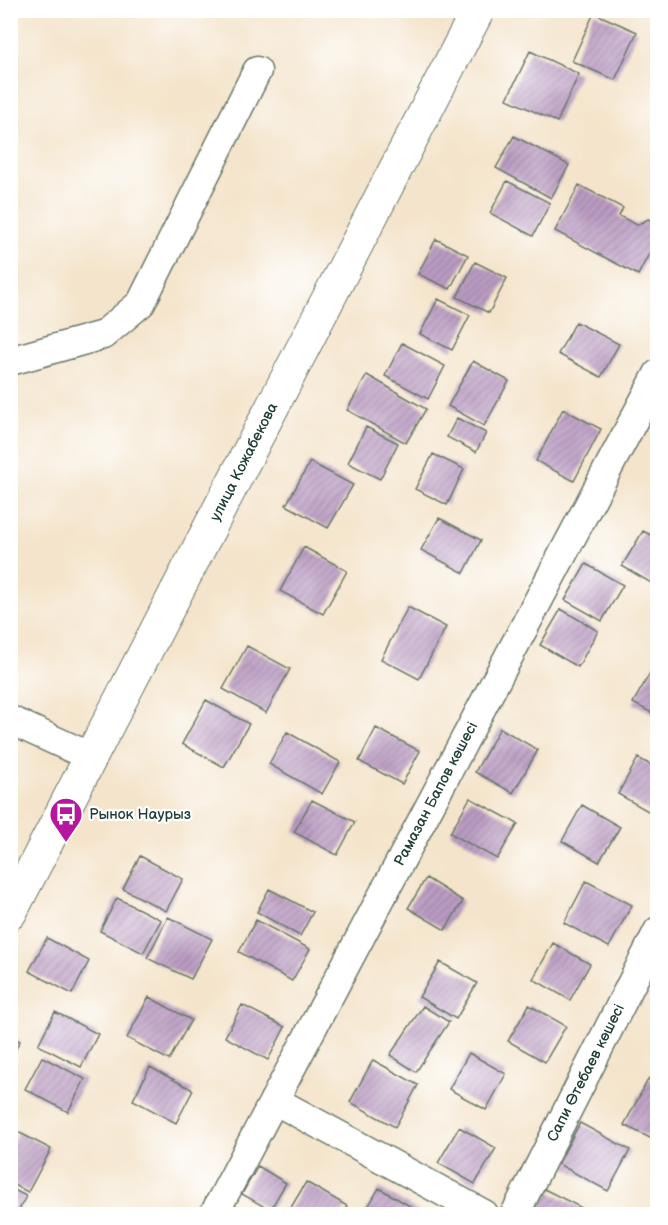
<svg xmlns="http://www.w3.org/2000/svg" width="668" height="1225" viewBox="0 0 668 1225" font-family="'Balsamiq Sans',sans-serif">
<defs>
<pattern id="building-hatch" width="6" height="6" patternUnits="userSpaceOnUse" patternTransform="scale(1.5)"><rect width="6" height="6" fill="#bb9cc3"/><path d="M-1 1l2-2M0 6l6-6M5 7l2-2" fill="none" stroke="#97809f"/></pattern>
</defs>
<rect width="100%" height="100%" fill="#fff"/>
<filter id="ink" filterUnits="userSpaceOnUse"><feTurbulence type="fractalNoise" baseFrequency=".0167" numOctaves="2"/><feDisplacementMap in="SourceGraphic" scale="12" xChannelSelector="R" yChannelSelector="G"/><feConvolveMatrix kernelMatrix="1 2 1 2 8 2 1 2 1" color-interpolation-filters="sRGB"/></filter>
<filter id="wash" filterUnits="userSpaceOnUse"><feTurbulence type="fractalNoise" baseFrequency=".008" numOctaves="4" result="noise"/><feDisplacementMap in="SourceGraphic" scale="24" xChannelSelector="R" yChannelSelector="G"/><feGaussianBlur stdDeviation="1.35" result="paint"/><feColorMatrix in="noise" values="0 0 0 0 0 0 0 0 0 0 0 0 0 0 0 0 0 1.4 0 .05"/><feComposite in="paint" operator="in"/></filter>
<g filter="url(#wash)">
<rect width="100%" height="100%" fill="#f4e4cb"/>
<g id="blocks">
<path fill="url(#building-hatch)" d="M 594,13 L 637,32 L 615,80 L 572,61 Z
M 530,51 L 579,74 L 557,122 L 507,99 Z
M 514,136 L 569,165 L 551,198 L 496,168 Z
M 507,181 L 550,203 L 533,236 L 490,213 Z
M 579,185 L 623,208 L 619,216 L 637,225 L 648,219 L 658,223 L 658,251 L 652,248 L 638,275 L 555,231 Z
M 436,239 L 468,255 L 450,289 L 418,274 Z
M 475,262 L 507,278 L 489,313 L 457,297 Z
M 438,299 L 470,315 L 452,350 L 420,334 Z
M 576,322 L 619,344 L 601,377 L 558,354 Z
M 402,343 L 445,366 L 428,399 L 385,376 Z
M 473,361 L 509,381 L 484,426 L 448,406 Z
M 367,375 L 426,409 L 406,443 L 347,410 Z
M 563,409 L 601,429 L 574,481 L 536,461 Z
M 457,418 L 486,433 L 476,452 L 447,437 Z
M 366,427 L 398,443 L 380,479 L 348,463 Z
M 433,454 L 464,469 L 447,505 L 415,489 Z
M 310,462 L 353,485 L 328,528 L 286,505 Z
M 439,518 L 481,540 L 464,573 L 421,550 Z
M 643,531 L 658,539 L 658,587 L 622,566 Z
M 304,547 L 347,571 L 323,614 L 280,591 Z
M 586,564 L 623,585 L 602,621 L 565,600 Z
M 408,607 L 446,627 L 419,679 L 381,659 Z
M 561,609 L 598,631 L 578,667 L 540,645 Z
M 247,646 L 290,669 L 266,713 L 223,689 Z
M 654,666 L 658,669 L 658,716 L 633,703 Z
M 206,700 L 249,724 L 224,767 L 182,744 Z
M 376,728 L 420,751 L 402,784 L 359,761 Z
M 500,728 L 538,750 L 513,793 L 475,772 Z
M 287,732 L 340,762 L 322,794 L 269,764 Z
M 638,758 L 658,769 L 658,810 L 655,815 L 618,794 Z
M 470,798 L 518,824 L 497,859 L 450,833 Z
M 312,800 L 355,822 L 337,855 L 294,832 Z
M 582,805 L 620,827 L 599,862 L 562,841 Z
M 140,856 L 183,879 L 166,911 L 123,889 Z
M 426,878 L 463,901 L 445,930 L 408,908 Z
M 586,881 L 632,905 L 609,947 L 564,923 Z
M 269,889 L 313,912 L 300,936 L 257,912 Z
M 117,898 L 161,920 L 143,953 L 100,931 Z
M 168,917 L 212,939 L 191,979 L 147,958 Z
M 256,920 L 310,949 L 292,981 L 239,952 Z
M 47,938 L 89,961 L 72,994 L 29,971 Z
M 553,943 L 590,964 L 570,1000 L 533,979 Z
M 440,962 L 477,983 L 456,1019 L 419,997 Z
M 149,997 L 191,1020 L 169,1060 L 127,1038 Z
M 242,1005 L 285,1027 L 268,1060 L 225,1037 Z
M 529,1005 L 566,1026 L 545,1062 L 508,1041 Z
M 423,1006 L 449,1022 L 416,1072 L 390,1055 Z
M 55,1012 L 98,1034 L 81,1067 L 38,1045 Z
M 10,1036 L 20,1041 L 10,1059 Z
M 469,1053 L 506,1074 L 486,1110 L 449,1089 Z
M 42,1057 L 85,1079 L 68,1112 L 25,1089 Z
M 373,1060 L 418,1085 L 395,1127 L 350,1102 Z
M 150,1067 L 193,1090 L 176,1123 L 133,1100 Z
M 649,1078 L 658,1083 L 658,1142 L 624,1125 Z
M 580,1123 L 630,1150 L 608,1191 L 558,1164 Z
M 459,1127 L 496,1148 L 475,1184 L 438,1163 Z
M 18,1132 L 51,1149 L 28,1192 L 10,1183 L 10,1146 Z
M 258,1166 L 286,1183 L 270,1210 L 242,1194 Z
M 306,1182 L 347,1206 L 342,1214 L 287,1214 Z
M 540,1187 L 582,1208 L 579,1214 L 526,1214 Z
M 10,1188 L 26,1196 L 17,1214 L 10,1214 Z
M 379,1188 L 420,1212 L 418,1214 L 364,1214 Z"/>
</g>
</g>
<g filter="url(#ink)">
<use href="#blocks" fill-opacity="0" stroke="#6a7769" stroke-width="1.5"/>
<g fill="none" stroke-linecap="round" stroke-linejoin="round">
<defs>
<path id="minor" d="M 10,361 L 103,335 L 141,303 L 257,71
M 10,720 L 91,757
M 274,1100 L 484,1214
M 214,1214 L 658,374
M 515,1214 L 658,931"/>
<path id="major" d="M 10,913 L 478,10"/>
</defs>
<use href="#minor" stroke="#6a7769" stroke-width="31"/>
<use href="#major" stroke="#6a7769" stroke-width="35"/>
<use href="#minor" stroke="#fff" stroke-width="28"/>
<use href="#major" stroke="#fff" stroke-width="33"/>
</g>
</g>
<defs>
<symbol id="bus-pin" viewBox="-11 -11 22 30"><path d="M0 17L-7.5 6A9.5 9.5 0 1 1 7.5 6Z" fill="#b5179e" stroke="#fff"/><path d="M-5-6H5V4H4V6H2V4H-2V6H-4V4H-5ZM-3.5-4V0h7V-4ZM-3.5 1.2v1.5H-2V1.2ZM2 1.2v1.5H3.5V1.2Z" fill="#fff"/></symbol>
</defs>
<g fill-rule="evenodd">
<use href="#bus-pin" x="47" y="795" width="38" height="52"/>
</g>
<g text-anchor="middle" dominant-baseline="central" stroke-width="4.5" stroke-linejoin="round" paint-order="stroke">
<g font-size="15" fill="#1f3d34" stroke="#fff">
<text transform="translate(244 462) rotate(-63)">улица Кожабекова</text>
<text transform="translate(436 794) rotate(-62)">Рамазан Бапов көшесі</text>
<text transform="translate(586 1073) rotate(-63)">Сапи Өтебаев көшесі</text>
</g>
<g font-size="15" fill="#1f3d34" stroke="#fff" text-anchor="start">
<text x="89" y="814">Рынок Наурыз</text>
</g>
</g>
<rect width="668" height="1225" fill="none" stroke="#fff" stroke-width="36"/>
</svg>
